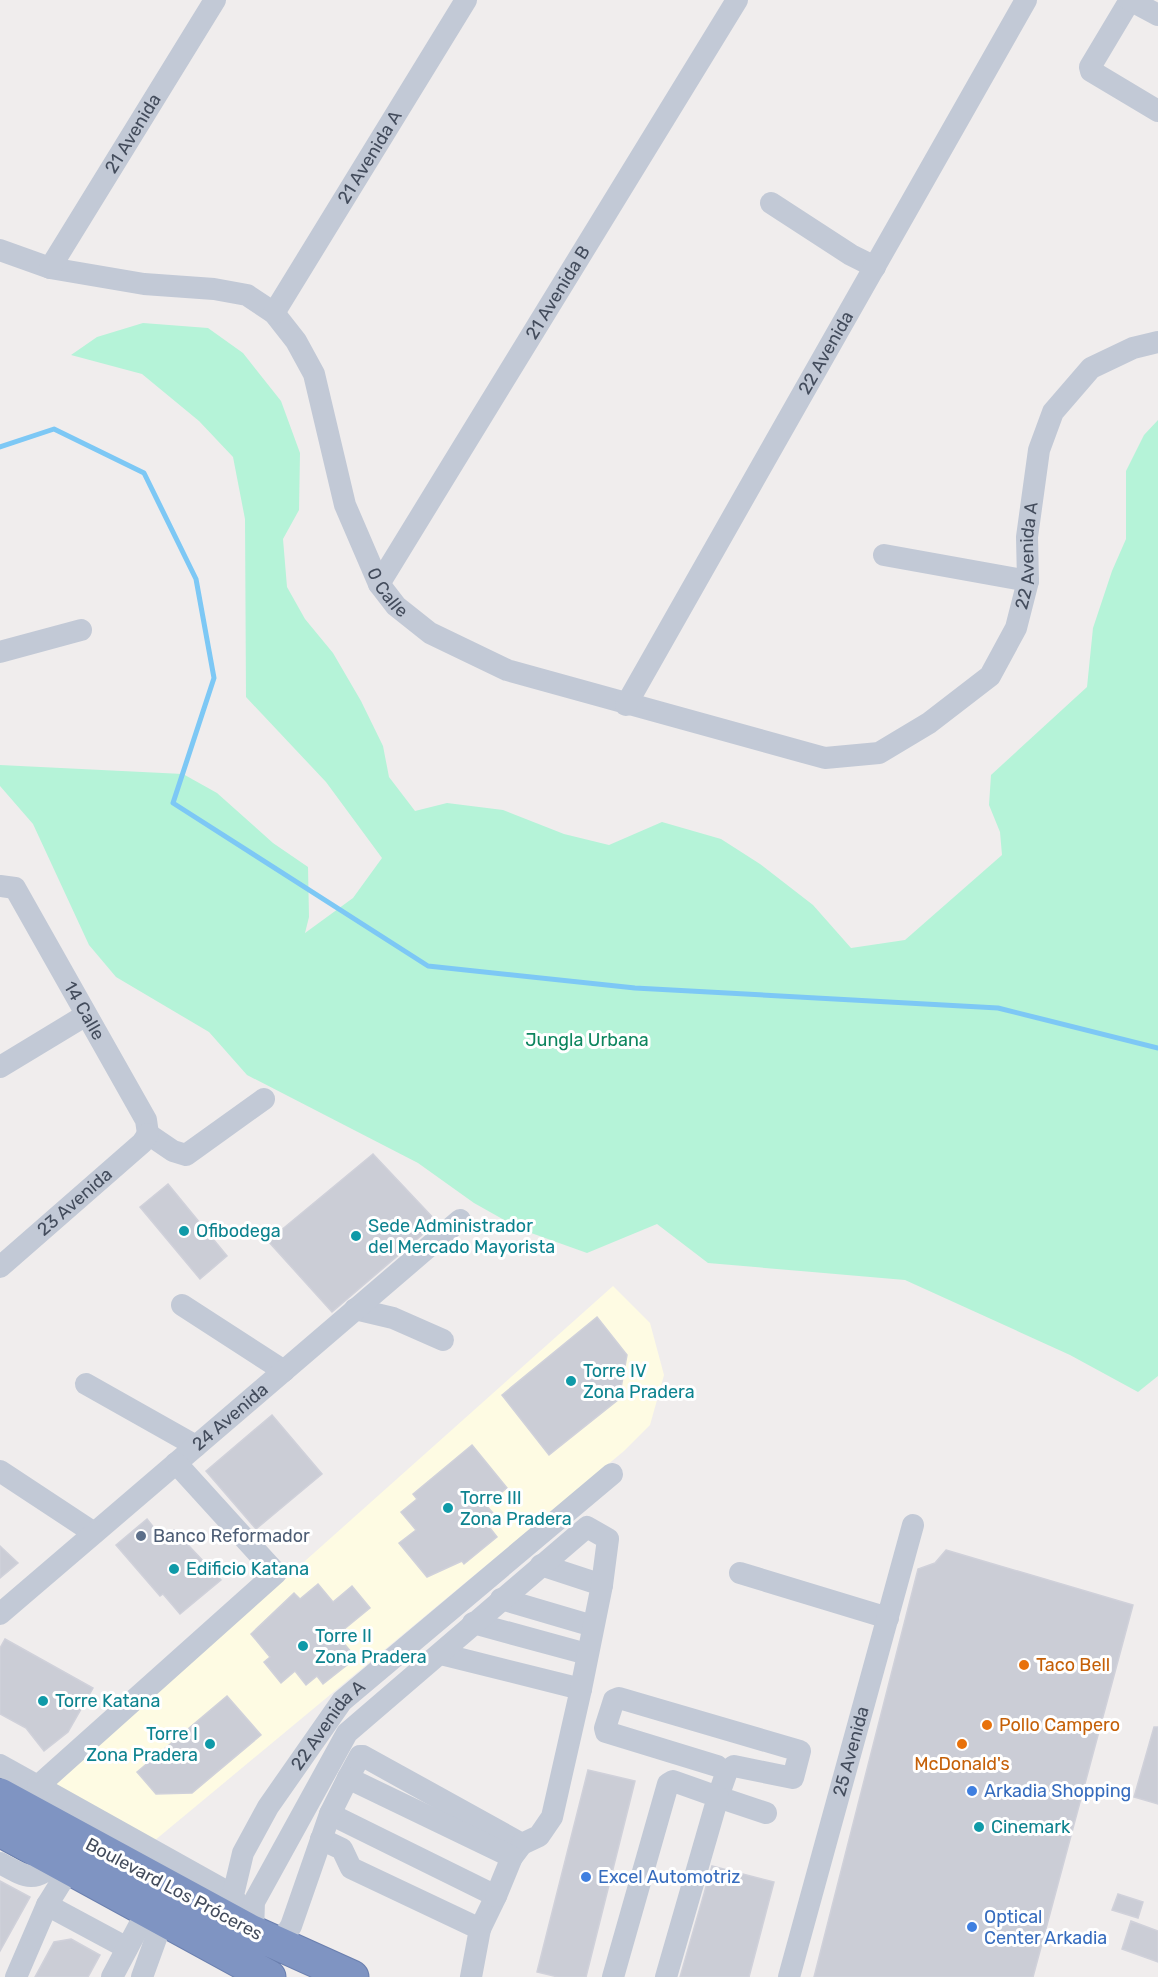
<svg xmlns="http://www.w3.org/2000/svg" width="1158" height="1977" viewBox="0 0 1158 1977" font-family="Rubik,sans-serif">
<rect width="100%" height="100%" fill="#f0eded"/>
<path fill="#fefbe3" d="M 613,1286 L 650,1323 L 664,1375 L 650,1425 L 624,1451 L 154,1841 L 53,1786 Z"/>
<path fill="#b5f3d8" d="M 143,323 L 208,328 L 243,353 L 281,401 L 300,453 L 299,510 L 283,539 L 287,587 L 305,619 L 333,653 L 361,701 L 383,746 L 389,777 L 415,811 L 447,803 L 503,810 L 564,834 L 609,845 L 662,822 L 721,839 L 760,864 L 813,905 L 851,948 L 905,940 L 1002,855 L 1000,832 L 989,805 L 991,775 L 1087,687 L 1093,628 L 1112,571 L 1126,539 L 1126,471 L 1144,435 L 1158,420 L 1158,1376 L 1138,1392 L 1070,1355 L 905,1280 L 708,1263 L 657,1224 L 587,1253 L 520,1229 L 474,1203 L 418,1163 L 247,1075 L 209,1032 L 116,977 L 89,945 L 33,824 L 0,786 L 0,765 L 183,774 L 217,793 L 273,843 L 308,867 L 309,917 L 305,933 L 353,898 L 382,858 L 326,782 L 246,697 L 245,519 L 233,457 L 199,421 L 142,374 L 71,355 L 97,337 Z"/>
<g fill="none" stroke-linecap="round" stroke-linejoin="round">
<path stroke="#7dc8f5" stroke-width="5" d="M 0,447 L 54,429 L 144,473 L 196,579 L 214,678 L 173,803 L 428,966 L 635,988 L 998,1008 L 1158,1048"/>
</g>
<path fill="#cbcdd6" stroke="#d0d1da" stroke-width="1.5" d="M 373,1154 L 437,1222 L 332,1312 L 268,1241 Z
M 168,1184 L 227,1256 L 200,1279 L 140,1207 Z
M 597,1317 L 627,1355 L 619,1399 L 549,1455 L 502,1395 Z
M 272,1415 L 322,1474 L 256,1529 L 206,1471 Z
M 472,1445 L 507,1488 L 486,1505 L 499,1520 L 490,1528 L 497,1537 L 464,1564 L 462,1561 L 427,1577 L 399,1543 L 416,1530 L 401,1512 L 417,1499 L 413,1494 Z
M 147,1519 L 163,1539 L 174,1530 L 221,1580 L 180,1614 L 163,1594 L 160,1596 L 116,1545 Z
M 0,1546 L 18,1563 L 0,1578 Z
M 946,1550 L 1133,1605 L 1033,1977 L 814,1977 L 918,1569 L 935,1563 Z
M 318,1584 L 333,1602 L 352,1586 L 370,1608 L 337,1635 L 356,1658 L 323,1684 L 317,1676 L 306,1685 L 295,1671 L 281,1683 L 264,1662 L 270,1657 L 251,1634 L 294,1593 L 300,1599 Z
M 5,1639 L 93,1688 L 68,1732 L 44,1751 L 26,1728 L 0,1714 L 0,1648 Z
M 227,1696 L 261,1735 L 192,1793 L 156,1794 L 137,1772 Z
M 1154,1727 L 1158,1727 L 1158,1804 L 1134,1797 Z
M 588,1770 L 635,1781 L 586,1977 L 558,1977 L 537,1972 Z
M 712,1866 L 774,1882 L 749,1977 L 680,1977 Z
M 0,1881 L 30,1897 L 0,1951 Z
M 1118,1894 L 1143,1902 L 1138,1918 L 1112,1910 Z
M 1131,1921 L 1158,1931 L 1158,1962 L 1122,1949 Z
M 71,1939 L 100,1955 L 88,1977 L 35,1977 L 54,1942 Z"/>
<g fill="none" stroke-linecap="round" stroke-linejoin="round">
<defs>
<path id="highway" d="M 0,1795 L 250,1931 L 352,1977
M 0,1830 L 269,1977"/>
</defs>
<use href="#highway" stroke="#6a7fae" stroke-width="35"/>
<g stroke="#c2c9d6" stroke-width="22">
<path d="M 1130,0 L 1090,67 L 1091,71 L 1158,111"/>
<path d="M 1130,0 L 1158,15"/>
<path d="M 771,203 L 851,255 L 875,267"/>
<path id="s1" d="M 0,250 L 50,268 L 144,284 L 214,289 L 247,295 L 274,313 L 296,341 L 314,374 L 345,505 L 379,584 L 396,606 L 430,633 L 507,670 L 825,758 L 879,753 L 929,723 L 990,676 L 1016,628 L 1028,581 L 1027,537 L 1039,450 L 1053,412 L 1091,368 L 1133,348 L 1158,342"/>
<path id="s2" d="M 50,268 L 215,0"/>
<path id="s3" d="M 274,313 L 466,0"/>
<path d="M 884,555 L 1028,581"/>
<path id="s4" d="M 379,584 L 737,0"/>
<path d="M 0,652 L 81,630"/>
<path id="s5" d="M 626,705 L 1026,0"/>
<path id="s6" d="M 0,886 L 15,888 L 146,1120 L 148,1134"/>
<path d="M 0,1067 L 86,1015"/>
<path d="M 148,1134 L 173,1151 L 186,1155 L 264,1099"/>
<path id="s7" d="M 0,1267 L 142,1143 L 148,1134"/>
<path d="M 182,1305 L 284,1371"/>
<path d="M 355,1309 L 393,1318 L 443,1340"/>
<path d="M 86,1384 L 196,1446"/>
<path d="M 0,1471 L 94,1533"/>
<path d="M 541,1565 L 602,1585"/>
<path d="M 740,1573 L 888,1618"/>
<path d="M 501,1599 L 593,1626"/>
<path id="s8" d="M 0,1614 L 460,1220"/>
<path d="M 473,1623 L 587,1654"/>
<path d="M 441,1654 L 581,1689"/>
<path d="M 0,1765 L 233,1895"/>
<path d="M 717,1766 L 606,1732 L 605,1728 L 614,1700 L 619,1698 L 800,1751 L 793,1778 L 734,1766 L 727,1771 L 718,1797 L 766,1813"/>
<path d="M 348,1778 L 360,1756 L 363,1756 L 522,1844 L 513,1856"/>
<path d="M 38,1786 L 276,1573 L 176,1463"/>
<path d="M 330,1814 L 496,1896 L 480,1929"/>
<path d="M 321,1839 L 342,1849 L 351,1868 L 480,1929 L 471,1977"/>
<path d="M 0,1863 C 24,1876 36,1885 56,1861"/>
<path d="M 47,1905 L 127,1948"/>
<path id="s9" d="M 250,1931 L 233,1895 L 243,1853 L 268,1807 L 342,1701 L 612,1474"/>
<path d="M 253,1932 L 254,1902 L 347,1733 L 587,1527 L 608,1539 L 602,1585 L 581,1689 L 552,1817 L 539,1836 L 522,1844"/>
<path d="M 279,1944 L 291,1926 L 330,1814 L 348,1778 L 512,1857 L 496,1896"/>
<path d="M 16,1977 L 47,1905 L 70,1868"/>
<path d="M 112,1977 L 147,1911"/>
<path d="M 142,1977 L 163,1919"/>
<path d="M 613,1977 L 668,1784 L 673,1781 L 718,1797 L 666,1977"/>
<path id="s10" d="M 789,1977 L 913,1525"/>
</g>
<use href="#highway" stroke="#7f94c2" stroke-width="33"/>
</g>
<g fill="#0f9aa8" stroke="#fff" stroke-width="2">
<circle cx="184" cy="1231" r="6"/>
<circle cx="356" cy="1236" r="6"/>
<circle cx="571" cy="1381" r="6"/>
<circle cx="448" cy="1508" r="6"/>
<circle cx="174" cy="1569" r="6"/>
<circle cx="303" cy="1646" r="6"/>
<circle cx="43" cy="1701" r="6"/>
<circle cx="210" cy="1744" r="6"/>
<circle cx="979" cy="1827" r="6"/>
</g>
<circle fill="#5c6f8a" stroke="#fff" stroke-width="2" cx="141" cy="1536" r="6"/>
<g fill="#e8710a" stroke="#fff" stroke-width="2">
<circle cx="1024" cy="1665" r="6"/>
<circle cx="987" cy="1725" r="6"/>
<circle cx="962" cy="1744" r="6"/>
</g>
<g fill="#3f7fe0" stroke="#fff" stroke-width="2">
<circle cx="972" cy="1791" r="6"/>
<circle cx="586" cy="1877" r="6"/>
<circle cx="972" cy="1927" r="6"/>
</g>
<g text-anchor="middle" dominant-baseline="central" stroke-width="6" stroke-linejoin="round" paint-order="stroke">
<g font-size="18" fill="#434c5c" stroke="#fff">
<text stroke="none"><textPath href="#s2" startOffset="158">21 Avenida</textPath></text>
<text stroke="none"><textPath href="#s3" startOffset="183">21 Avenida A</textPath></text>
<text stroke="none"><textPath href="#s4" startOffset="342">21 Avenida B</textPath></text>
<text stroke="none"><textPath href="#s5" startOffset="405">22 Avenida</textPath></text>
<text stroke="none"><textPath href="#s1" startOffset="1383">22 Avenida A</textPath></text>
<text stroke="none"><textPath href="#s1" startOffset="590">0 Calle</textPath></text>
<text stroke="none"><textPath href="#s6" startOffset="156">14 Calle</textPath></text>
<text stroke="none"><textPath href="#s7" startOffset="99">23 Avenida</textPath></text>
<text stroke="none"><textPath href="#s8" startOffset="303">24 Avenida</textPath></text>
<text stroke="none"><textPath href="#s9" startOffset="237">22 Avenida A</textPath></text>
<text stroke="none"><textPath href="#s10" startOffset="234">25 Avenida</textPath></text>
<text transform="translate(174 1889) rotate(28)">Boulevard Los Próceres</text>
</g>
<g font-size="18" fill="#0d855e" stroke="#fff">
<text x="587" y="1040">Jungla Urbana</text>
</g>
<g font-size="18" fill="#0d838f" stroke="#fff" text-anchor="start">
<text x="368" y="1226">Sede Administrador<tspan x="368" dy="21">del Mercado Mayorista</tspan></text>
<text x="196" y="1231">Ofibodega</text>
<text x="583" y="1371">Torre IV<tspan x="583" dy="21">Zona Pradera</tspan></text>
<text x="460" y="1498">Torre III<tspan x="460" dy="21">Zona Pradera</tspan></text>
<text x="186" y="1569">Edificio Katana</text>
<text x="315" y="1636">Torre II<tspan x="315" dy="21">Zona Pradera</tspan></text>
<text x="55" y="1701">Torre Katana</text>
<text x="198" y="1734" text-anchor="end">Torre I<tspan x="198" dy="21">Zona Pradera</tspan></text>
<text x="991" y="1827">Cinemark</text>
</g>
<g font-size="18" fill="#4e5e75" stroke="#fff" text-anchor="start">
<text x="153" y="1536">Banco Reformador</text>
</g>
<g font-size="18" fill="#c56008" stroke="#fff" text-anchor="start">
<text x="1036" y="1665">Taco Bell</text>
<text x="999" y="1725">Pollo Campero</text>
<text x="962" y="1764" text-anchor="middle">McDonald's</text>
</g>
<g font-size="18" fill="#366cbe" stroke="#fff" text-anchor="start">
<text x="984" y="1791">Arkadia Shopping</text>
<text x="598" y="1877">Excel Automotriz</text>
<text x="984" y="1917">Optical<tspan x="984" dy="21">Center Arkadia</tspan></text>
</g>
</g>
</svg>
